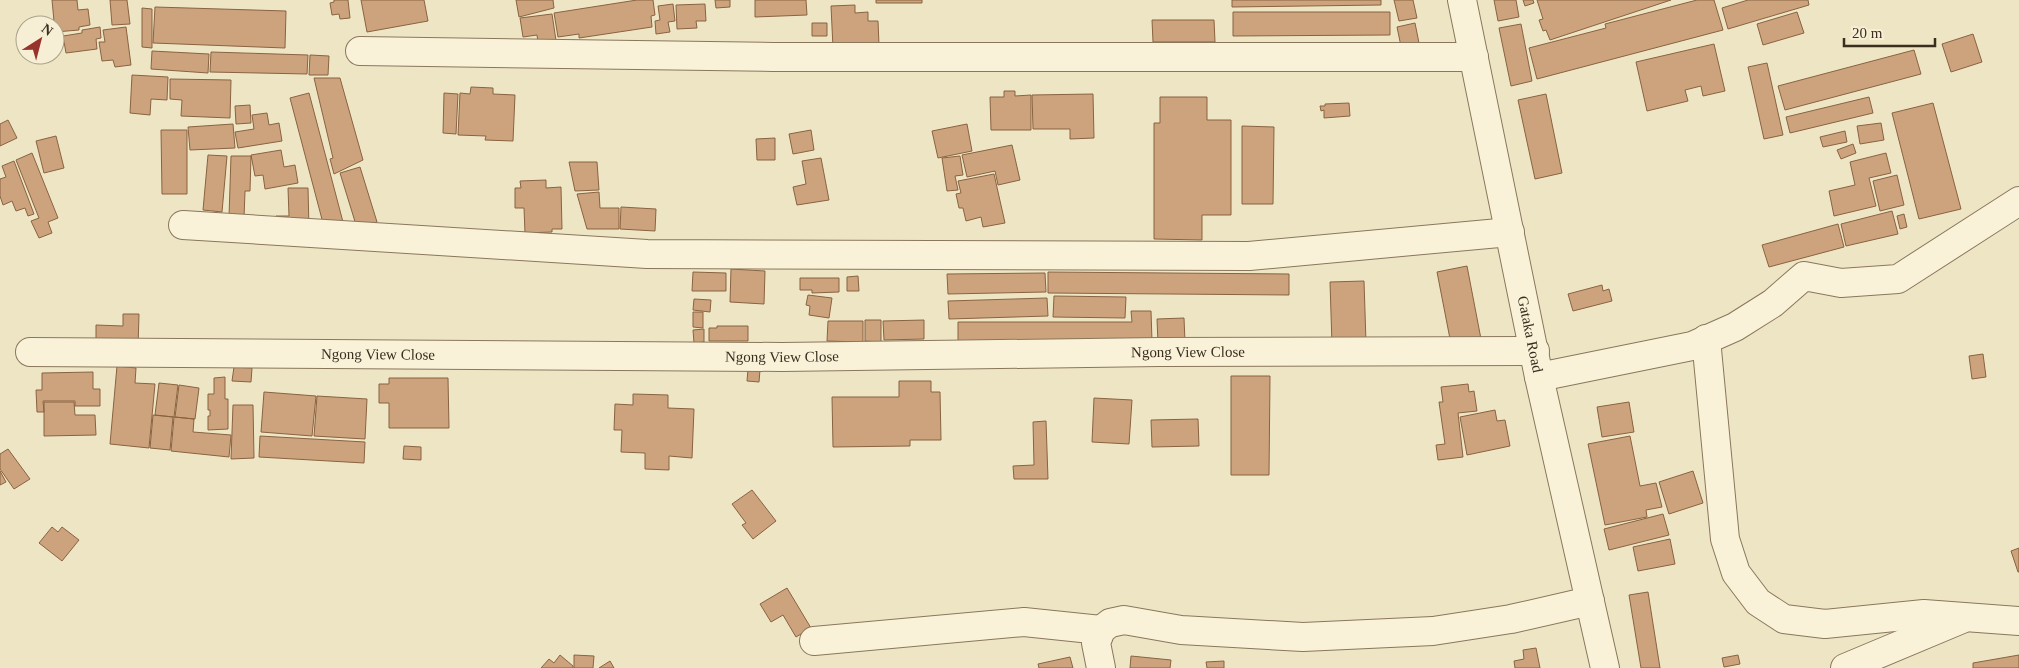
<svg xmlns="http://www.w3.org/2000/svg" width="2019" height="668" viewBox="0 0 2019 668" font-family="Georgia,serif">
<rect width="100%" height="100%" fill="#eee5c5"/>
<path fill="#cca37c" stroke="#896341" d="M 52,0 L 77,0 L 78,10 L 88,9 L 90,25 L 79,27 L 79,30 L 55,32 Z
M 110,0 L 127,0 L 130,24 L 112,25 Z
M 334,0 L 348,0 L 350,18 L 340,19 L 339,14 L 332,15 L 330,3 L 334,2 Z
M 361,0 L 424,0 L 428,21 L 367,32 Z
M 516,0 L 553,0 L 554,8 L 519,17 Z
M 637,0 L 653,0 L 655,15 L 651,16 L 652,27 L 579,38 L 579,34 L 558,37 L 554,13 Z
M 715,0 L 730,0 L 730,7 L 716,8 Z
M 755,0 L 806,0 L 807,15 L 755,17 Z
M 876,0 L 922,0 L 922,3 L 876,3 Z
M 1232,0 L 1381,0 L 1381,5 L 1232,7 Z
M 1394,0 L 1413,0 L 1417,18 L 1399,21 Z
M 1494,0 L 1516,0 L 1519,17 L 1498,21 Z
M 1523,0 L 1533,0 L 1534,3 L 1525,6 Z
M 1537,0 L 1671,0 L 1550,40 L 1546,30 L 1543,31 L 1539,20 L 1543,19 Z
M 1697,0 L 1714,0 L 1723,30 L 1537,79 L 1529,48 L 1606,28 L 1605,24 Z
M 1748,0 L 1808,0 L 1809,5 L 1728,29 L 1722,8 Z
M 673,4 L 675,21 L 668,22 L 670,32 L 656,34 L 655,21 L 660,20 L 658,6 Z
M 705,4 L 706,21 L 696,21 L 697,28 L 677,29 L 676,5 Z
M 855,5 L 855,13 L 868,12 L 868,21 L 878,21 L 879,45 L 833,48 L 831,6 Z
M 155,7 L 286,11 L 285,48 L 153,43 Z
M 142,8 L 152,9 L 152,48 L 142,47 Z
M 1233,12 L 1390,12 L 1390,35 L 1233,36 Z
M 1797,12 L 1804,33 L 1763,45 L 1757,24 Z
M 552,14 L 557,47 L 539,50 L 537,35 L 523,37 L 520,18 Z
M 1152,20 L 1214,20 L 1215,42 L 1153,42 Z
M 812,23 L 827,23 L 827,36 L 812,36 Z
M 1415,23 L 1421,53 L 1403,56 L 1397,27 Z
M 1521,24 L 1532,81 L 1511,86 L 1499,28 Z
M 100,27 L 101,38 L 96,39 L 97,49 L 66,53 L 63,36 L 82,33 L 82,30 Z
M 126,27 L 131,65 L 115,67 L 113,60 L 102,61 L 99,42 L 105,42 L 103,30 Z
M 1973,34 L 1982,62 L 1951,72 L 1942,44 Z
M 1714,44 L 1725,91 L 1703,96 L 1701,86 L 1685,90 L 1688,101 L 1647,111 L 1636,62 Z
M 1914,50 L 1921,74 L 1785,110 L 1778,86 Z
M 152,51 L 209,54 L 208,73 L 151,69 Z
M 211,52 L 308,55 L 307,74 L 210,72 Z
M 310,55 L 329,56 L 328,75 L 309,75 Z
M 1767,63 L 1783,135 L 1764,139 L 1748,67 Z
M 132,75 L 168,77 L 167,100 L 151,99 L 150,115 L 130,113 Z
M 314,78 L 340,78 L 363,160 L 334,174 L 330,159 L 333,158 Z
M 170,79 L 231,80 L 230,118 L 181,116 L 182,100 L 170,99 Z
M 471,87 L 493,88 L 493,94 L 515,95 L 513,141 L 485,140 L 486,136 L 458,135 L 460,93 L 470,94 Z
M 1004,91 L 1015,91 L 1015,96 L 1031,95 L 1031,130 L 991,130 L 990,97 L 1004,97 Z
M 309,93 L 343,222 L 324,227 L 290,98 Z
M 444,93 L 458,94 L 456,134 L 443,133 Z
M 1093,94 L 1094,138 L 1070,139 L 1070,129 L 1033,129 L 1032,95 Z
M 1546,94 L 1562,173 L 1535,179 L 1518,100 Z
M 1160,97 L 1207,97 L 1207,120 L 1231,120 L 1231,215 L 1202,215 L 1202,240 L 1154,239 L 1154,123 L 1160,123 Z
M 1869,97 L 1873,113 L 1790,133 L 1786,117 Z
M 1349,103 L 1350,116 L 1324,118 L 1324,110 L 1321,111 L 1320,106 L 1325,106 L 1325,104 Z
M 1933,103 L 1961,209 L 1919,219 L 1892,113 Z
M 250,105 L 251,123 L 236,124 L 235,106 Z
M 267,113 L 269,125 L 279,123 L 282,141 L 238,148 L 235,132 L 254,129 L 252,115 Z
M 8,120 L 17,138 L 0,146 L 0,124 Z
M 1881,123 L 1884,140 L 1860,144 L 1857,126 Z
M 233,124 L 235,148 L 190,150 L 188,127 Z
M 967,124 L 972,151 L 938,158 L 932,131 Z
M 1242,126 L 1274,127 L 1273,204 L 1242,204 Z
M 161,130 L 187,130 L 187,194 L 162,194 Z
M 811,130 L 814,150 L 793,154 L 789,134 Z
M 1845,131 L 1847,142 L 1823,147 L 1820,137 Z
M 56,136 L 64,168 L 44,173 L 36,141 Z
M 775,138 L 775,160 L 757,160 L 756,139 Z
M 1853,144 L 1856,153 L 1841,159 L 1837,150 Z
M 1012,145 L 1020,180 L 998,185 L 995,171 L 967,177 L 962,155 Z
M 281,150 L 284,167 L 295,165 L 298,183 L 265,189 L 263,175 L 255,176 L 251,155 Z
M 32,153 L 58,218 L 48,222 L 52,233 L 39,238 L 31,221 L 39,218 L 16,160 Z
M 1886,153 L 1891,173 L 1869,178 L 1876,206 L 1834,216 L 1829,191 L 1855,185 L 1850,162 Z
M 208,155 L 227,156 L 222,212 L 203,210 Z
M 231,156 L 251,156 L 250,191 L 245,191 L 244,218 L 229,217 Z
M 960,156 L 963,175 L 955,176 L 958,190 L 947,191 L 942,158 Z
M 821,158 L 829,200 L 797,205 L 793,187 L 806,184 L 802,161 Z
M 14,161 L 34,214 L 28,216 L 25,208 L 16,211 L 12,201 L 3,205 L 0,196 L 0,179 L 6,177 L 2,166 Z
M 569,162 L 597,162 L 599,190 L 575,191 Z
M 360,167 L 377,222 L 357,228 L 340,173 Z
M 994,174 L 1005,223 L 983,227 L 981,217 L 966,221 L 963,208 L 959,208 L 956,194 L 961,193 L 958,181 Z
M 1897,175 L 1904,205 L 1880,211 L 1873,181 Z
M 546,180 L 546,188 L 561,187 L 562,229 L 552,229 L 552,232 L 525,233 L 524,208 L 515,208 L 515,188 L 521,188 L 520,181 Z
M 288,188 L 308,188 L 309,229 L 276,229 L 276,216 L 289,216 Z
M 599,192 L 600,208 L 619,208 L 619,229 L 587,229 L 577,194 Z
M 621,207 L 656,209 L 655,231 L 620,229 Z
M 1892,211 L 1898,234 L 1846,246 L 1841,224 Z
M 1904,214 L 1907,227 L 1900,229 L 1897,216 Z
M 1838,224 L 1844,247 L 1769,267 L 1762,245 Z
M 1467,266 L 1481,339 L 1451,344 L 1437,272 Z
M 731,269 L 765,271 L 764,304 L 730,302 Z
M 693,272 L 726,273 L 726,291 L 692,291 Z
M 1048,272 L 1289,274 L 1289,295 L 1048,293 Z
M 1045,273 L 1046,292 L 948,294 L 947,274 Z
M 858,276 L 859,291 L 847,291 L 847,277 Z
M 800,278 L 839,278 L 839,292 L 812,293 L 812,290 L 800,290 Z
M 1364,281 L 1366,343 L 1332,345 L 1330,282 Z
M 1602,285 L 1603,291 L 1609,289 L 1612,301 L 1573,311 L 1568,294 Z
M 808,295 L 832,298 L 829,318 L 809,315 L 810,306 L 806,305 Z
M 1054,296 L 1126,297 L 1125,318 L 1053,317 Z
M 1047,298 L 1048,316 L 949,319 L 948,301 Z
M 694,299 L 711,300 L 710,312 L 693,310 Z
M 1131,311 L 1151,311 L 1152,341 L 958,341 L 958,322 L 1132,322 Z
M 693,312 L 703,312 L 703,328 L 693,327 Z
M 123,314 L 139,314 L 138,348 L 96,347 L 96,325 L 123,326 Z
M 1184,318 L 1185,342 L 1158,343 L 1157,319 Z
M 865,320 L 881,320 L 881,342 L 865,341 Z
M 924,320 L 924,339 L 884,340 L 883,321 Z
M 828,321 L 863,321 L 863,342 L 827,341 Z
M 717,326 L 748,326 L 748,341 L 709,341 L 709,328 L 717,328 Z
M 704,329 L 704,342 L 694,343 L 693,330 Z
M 1983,354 L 1986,377 L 1972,379 L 1969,356 Z
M 117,366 L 136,368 L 135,383 L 155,384 L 149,448 L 110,444 Z
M 234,367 L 252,368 L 251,382 L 232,381 Z
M 748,369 L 760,370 L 759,382 L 747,381 Z
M 93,372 L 93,389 L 100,389 L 100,406 L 75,406 L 75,401 L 43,401 L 44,412 L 37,412 L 36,390 L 42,390 L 42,373 Z
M 1231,376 L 1270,376 L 1269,475 L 1231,475 Z
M 225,377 L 225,399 L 228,399 L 228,429 L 208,430 L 208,416 L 210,416 L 210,410 L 208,410 L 208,394 L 214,394 L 214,378 Z
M 389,378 L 448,378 L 449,428 L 389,428 L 389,403 L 379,403 L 379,384 L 389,384 Z
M 899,381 L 931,381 L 931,392 L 940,392 L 941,440 L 910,440 L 910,446 L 833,447 L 832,397 L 899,397 Z
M 159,383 L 178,385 L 174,417 L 155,415 Z
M 1468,384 L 1469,392 L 1474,391 L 1477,411 L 1458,413 L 1463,457 L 1438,460 L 1436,445 L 1445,444 L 1439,402 L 1443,402 L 1441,387 Z
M 179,385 L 199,388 L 195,419 L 175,417 Z
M 264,392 L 316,396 L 312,436 L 261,432 Z
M 633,394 L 668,395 L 668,408 L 694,409 L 692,458 L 669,456 L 669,470 L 645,469 L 645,453 L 621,452 L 622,430 L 614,430 L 615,404 L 633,405 Z
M 317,396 L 367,399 L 365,439 L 314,436 Z
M 1094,398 L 1132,400 L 1129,444 L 1092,442 Z
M 44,402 L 74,402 L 75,415 L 95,415 L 96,435 L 44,436 Z
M 1629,402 L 1634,432 L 1602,437 L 1597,407 Z
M 233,405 L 253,405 L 254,458 L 231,459 Z
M 1495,410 L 1497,421 L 1505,420 L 1510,446 L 1467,455 L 1460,417 Z
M 153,415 L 173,417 L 170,450 L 150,448 Z
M 174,417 L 194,419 L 193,432 L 231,435 L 229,457 L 171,451 Z
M 1198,419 L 1199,446 L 1152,447 L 1151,420 Z
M 1046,421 L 1048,479 L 1014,479 L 1013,466 L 1034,465 L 1033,422 Z
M 260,436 L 365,442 L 364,463 L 259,457 Z
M 1630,436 L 1640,486 L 1656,483 L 1662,507 L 1646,510 L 1647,517 L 1605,525 L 1588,444 Z
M 404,446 L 421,447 L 421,460 L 403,459 Z
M 8,449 L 30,479 L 14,489 L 0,469 L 0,454 Z
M 0,471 L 6,482 L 0,485 Z
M 1693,471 L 1703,503 L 1669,514 L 1659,482 Z
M 752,490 L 776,521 L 753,539 L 742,525 L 746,523 L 732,504 Z
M 1663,514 L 1669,535 L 1609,550 L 1604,529 Z
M 52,527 L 58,532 L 62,527 L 79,540 L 62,561 L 39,543 Z
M 1670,539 L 1675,564 L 1638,571 L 1633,547 Z
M 2019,548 L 2019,572 L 2018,572 L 2011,551 Z
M 787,588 L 811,628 L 796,637 L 783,615 L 771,622 L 760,604 Z
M 1648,592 L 1660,668 L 1641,668 L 1629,595 Z
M 1536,648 L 1540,668 L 1515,668 L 1514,661 L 1524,659 L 1523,650 Z
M 560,655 L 573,666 L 573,668 L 541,668 L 549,659 L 554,663 Z
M 574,655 L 594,656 L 593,668 L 574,668 Z
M 1738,655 L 1740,664 L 1724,667 L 1722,658 Z
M 2019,655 L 2019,668 L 1973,668 L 1973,663 Z
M 1131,656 L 1171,660 L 1170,668 L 1130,668 Z
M 1070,657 L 1073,668 L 1039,668 L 1038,664 Z
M 610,661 L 614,668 L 599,668 Z
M 1224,661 L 1224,668 L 1207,668 L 1206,662 Z"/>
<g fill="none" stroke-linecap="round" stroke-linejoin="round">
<defs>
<g id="minor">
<path id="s1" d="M 1462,0 L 1539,377 L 1605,668"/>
<path d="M 360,51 L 773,57 L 1474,57"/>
<path d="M 183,225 L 647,254 L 1249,256 L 1510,232"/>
<path d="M 1706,339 L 1725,539 L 1736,573 L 1758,602 L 1784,619 L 1825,624 L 1924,614 L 2019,621"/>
<path id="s2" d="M 30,352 L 782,357 L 1159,352 L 1535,351"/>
<path d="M 1539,377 L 1692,346 L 1735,327 L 1773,303 L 1804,276 L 1841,283 L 1898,279 L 2019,201"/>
<path d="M 814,641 L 1024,622 L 1101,630"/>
<path d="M 1101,668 L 1096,643 L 1101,630 L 1110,623 L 1124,620 L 1181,630 L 1303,637 L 1433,631 L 1511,619 L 1590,601"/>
<path d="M 1845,668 L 1962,619"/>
</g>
</defs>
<use href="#minor" stroke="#89775b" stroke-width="30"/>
<use href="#minor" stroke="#f9f2d9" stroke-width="28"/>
</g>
<g text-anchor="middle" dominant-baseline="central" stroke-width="4" stroke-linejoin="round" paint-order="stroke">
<g font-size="15" fill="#3a2e1f" stroke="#f6efd5">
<text stroke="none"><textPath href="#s1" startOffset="341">Gataka Road</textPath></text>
<text stroke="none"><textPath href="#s2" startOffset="1158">Ngong View Close</textPath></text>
<text stroke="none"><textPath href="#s2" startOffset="348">Ngong View Close</textPath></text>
<text stroke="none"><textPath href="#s2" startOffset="752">Ngong View Close</textPath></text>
</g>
</g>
<g transform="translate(40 40) rotate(36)"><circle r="24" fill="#f6efd5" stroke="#aba28c"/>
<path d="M0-4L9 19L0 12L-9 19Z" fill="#98332b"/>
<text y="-8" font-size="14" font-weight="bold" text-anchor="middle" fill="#3a2e1f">N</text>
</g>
<path d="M1844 38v8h91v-8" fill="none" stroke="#3a2e1f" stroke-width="2.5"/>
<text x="1852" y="38" font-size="15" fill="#3a2e1f" stroke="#f6efd5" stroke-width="4" paint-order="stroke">20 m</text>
</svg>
